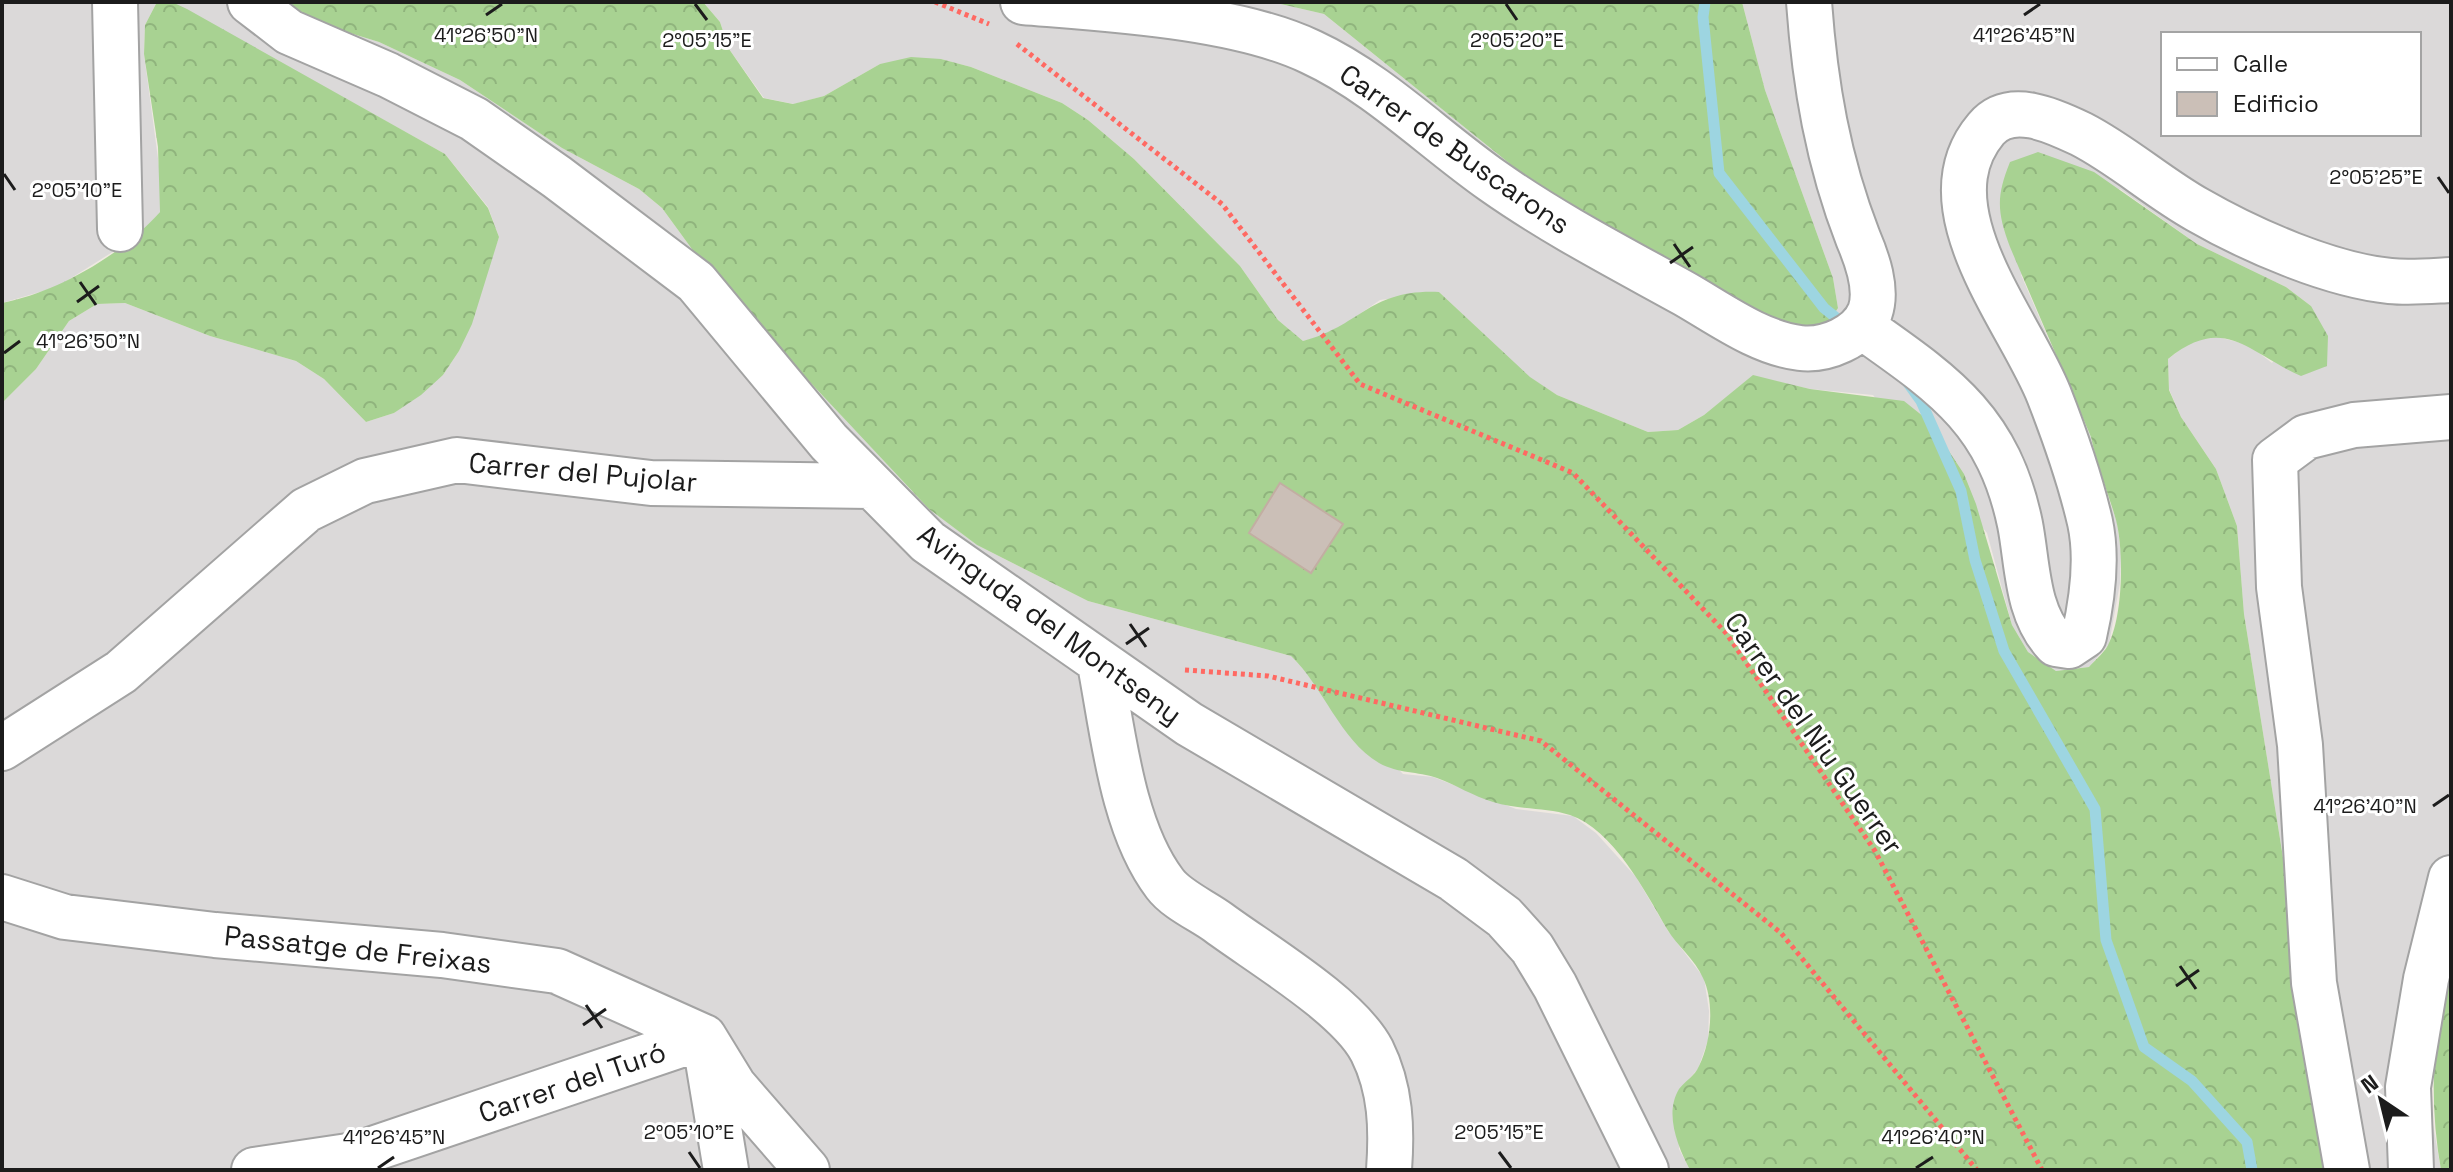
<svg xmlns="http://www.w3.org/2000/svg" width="2453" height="1172" viewBox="0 0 2453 1172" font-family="'Space Grotesk',sans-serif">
<defs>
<pattern id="forest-crowns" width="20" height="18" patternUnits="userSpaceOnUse" patternTransform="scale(2)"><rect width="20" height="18" fill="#a8d292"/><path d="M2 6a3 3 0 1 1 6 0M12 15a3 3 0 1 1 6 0" fill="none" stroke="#90b47d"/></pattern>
</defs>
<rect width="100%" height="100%" fill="#efe9e1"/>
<path fill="#dbd9d9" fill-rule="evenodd" d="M 2,2 L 157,2 L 145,25 L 144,54 L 161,181 L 160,212 L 141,234 L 57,287 L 2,303 Z
M 172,2 L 265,2 L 295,16 L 379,42 L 460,80 L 562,148 L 639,189 L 662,208 L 716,282 L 929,509 L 977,545 L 1088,601 L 1291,656 L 1403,774 L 1433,777 L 1516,809 L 1573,816 L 1596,833 L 1636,877 L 1668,931 L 1704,978 L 1709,1011 L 1708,1040 L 1698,1069 L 1678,1091 L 1679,1149 L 1690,1170 L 2,1170 L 2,403 L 36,369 L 69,321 L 97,304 L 125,303 L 210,336 L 296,361 L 324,379 L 366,422 L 394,413 L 443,375 L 459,351 L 499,237 L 488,207 L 445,154 Z
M 703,2 L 1272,2 L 1324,14 L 1551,197 L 1838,308 L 1833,278 L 1765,90 L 1742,2 L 2451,2 L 2451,954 L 2440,997 L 2431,1090 L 2432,1119 L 2441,1170 L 2325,1170 L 2297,945 L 2244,614 L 2237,526 L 2216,469 L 2181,417 L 2169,389 L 2168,359 L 2191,341 L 2218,337 L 2249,345 L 2272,363 L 2311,306 L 2286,287 L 2197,244 L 2120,189 L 2021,275 L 2091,437 L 2097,466 L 2117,522 L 2121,553 L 2120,583 L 2109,644 L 2089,667 L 2056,671 L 2028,652 L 2012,625 L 1987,533 L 1873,395 L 1810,389 L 1753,376 L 1704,415 L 1678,430 L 1648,432 L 1557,395 L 1529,377 L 1439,292 L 1380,300 L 1331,334 L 1303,341 L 1278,320 L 1240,266 L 1134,159 L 1088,120 L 1062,103 L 971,67 L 941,59 L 880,64 L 824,96 L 794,104 L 764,98 L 729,49 L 720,22 ZM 2163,34 L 2419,34 L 2419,134 L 2163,134 Z"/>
<path fill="url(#forest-crowns)" d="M 157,2 L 172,2 L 187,9 L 445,154 L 488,208 L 499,237 L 472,324 L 459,351 L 443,375 L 421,395 L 394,413 L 366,422 L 324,379 L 296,361 L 210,336 L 125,303 L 97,304 L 69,321 L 36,369 L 2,403 L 2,303 C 58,292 123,254 160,212 L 158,147 L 144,54 L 145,25 Z
M 265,2 L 703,2 L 720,22 L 729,49 L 763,98 L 793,104 L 824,96 L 880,64 L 911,57 L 941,59 L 971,67 L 1062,103 L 1088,120 L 1134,159 L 1240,266 L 1278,320 L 1303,341 C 1361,326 1369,289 1439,292 L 1530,377 L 1557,395 L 1648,432 L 1678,430 L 1704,415 L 1753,375 L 1810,389 L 1904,401 L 1929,421 L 1964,474 L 1976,504 L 2012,625 L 2028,652 L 2056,671 L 2089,667 C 2095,660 2106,651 2109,643 C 2123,614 2124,551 2116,520 C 2108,492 2097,466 2091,437 L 2010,247 C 1997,212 1996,197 2010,162 L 2038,152 L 2094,172 L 2197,244 L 2286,287 L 2311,306 L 2328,336 L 2327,366 L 2301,376 C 2248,353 2225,313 2168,359 L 2169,390 L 2181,417 L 2216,469 L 2237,526 L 2244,614 L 2297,945 L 2325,1170 L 1690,1170 C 1678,1147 1664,1114 1679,1089 C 1685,1081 1695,1076 1699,1066 C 1711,1042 1715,1003 1703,978 C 1695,959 1677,946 1667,929 C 1646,893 1613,829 1570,815 C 1545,807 1518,810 1493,802 C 1473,796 1456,785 1437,778 C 1417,771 1399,774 1379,763 C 1340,740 1323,686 1291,656 L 1088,601 L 977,545 L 929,509 L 716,282 L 662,208 L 639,189 L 562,148 L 460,80 L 379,42 L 295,16 Z
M 1272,2 L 1742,2 L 1765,90 L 1833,278 L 1838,308 L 1821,333 L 1794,339 L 1551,197 L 1324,14 Z
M 2451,954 L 2451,1170 L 2441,1170 C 2428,1097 2433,1026 2451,954 Z"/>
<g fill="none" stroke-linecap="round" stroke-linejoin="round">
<path stroke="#9dd5e1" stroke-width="11" d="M 1705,2 L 1703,17 L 1719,173 L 1824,308 L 1839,320
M 1908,383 L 1921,401 L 1961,491 L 1975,560 L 2004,651 L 2095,809 L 2106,940 L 2144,1047 L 2192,1081 L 2247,1142 L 2252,1170"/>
</g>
<path fill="#cbbfb7" stroke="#c2aea2" stroke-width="2" d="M 1280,483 L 1343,524 L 1311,573 L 1249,533 Z"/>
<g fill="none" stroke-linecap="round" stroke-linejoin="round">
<defs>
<path id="minor" d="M 115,2 L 120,229
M 250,2 L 289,32 L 388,75 L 474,119 L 557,177 L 696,282 L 829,442 L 928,542 L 1189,724 L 1453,879 L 1504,917 L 1532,948 L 1555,986 L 1646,1170
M 1023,2 C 1107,9 1236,16 1311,52 C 1378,83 1433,139 1493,181 C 1554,224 1620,258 1685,294 C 1720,314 1759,343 1800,348 C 1826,351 1860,337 1870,312 C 1878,289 1867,259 1858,238 C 1828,161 1815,85 1809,2
M 1861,326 C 1943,384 1998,419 2020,524 C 2028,565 2026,612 2056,644 L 2069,646 L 2084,636 C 2092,601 2098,559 2090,522 C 2080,479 2065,436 2049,395 C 2020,321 1920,207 1986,129 C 2010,100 2054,121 2081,134 C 2122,155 2157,187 2198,210 C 2250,240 2330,275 2390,281 C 2410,283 2431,281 2451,280
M 1100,664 C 1113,732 1122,828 1165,884 C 1177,900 1203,911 1219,923 C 1261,954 1349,1006 1372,1051 C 1391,1089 1392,1129 1389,1170
M 2,748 L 121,672 L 306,510 L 365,481 L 457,460 L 651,483 L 871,486
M 2,897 L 65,917 L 215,935 L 442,955 L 557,971 L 704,1037
M 704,1037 L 734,1086 L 807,1170
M 707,1055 L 726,1170
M 254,1170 L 355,1155 L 704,1037
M 2347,1170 L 2314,983 L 2300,745 L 2279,587 L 2275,460 L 2306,437 L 2354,425 L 2451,417
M 2411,1170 L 2408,1087 L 2426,979 L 2451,878"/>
</defs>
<use href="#minor" stroke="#a3a3a3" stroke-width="48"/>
<path stroke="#ff6962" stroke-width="5" stroke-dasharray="4 4" stroke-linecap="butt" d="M 935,2 L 989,24
M 1017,44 L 1222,204 L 1360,384 L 1573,473 L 1726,633 L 1875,851 L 2042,1170
M 1185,670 L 1268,676 L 1541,741 L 1781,933 L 1977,1170"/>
<use href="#minor" stroke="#fff" stroke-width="44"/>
</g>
<path fill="none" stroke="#1c1c1c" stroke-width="3" d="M 695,4 L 707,20M 1506,4 L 1517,20M 486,15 L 502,4M 2024,15 L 2040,4M 4,174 L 15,190M 2438,177 L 2449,193M 1674,244 L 1690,267M 1670,263 L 1693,247M 80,282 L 96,305M 77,302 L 99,286M 4,353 L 20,341M 1130,624 L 1146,647M 1126,644 L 1149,628M 2433,806 L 2449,795M 2180,966 L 2196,989M 2176,986 L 2199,970M 586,1005 L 602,1028M 583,1025 L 606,1009M 689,1152 L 700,1168M 1499,1152 L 1511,1168M 378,1168 L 394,1157M 1916,1168 L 1933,1157"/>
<g text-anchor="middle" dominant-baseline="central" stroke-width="6" stroke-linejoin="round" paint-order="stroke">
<g font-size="28" fill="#1c1c1c" stroke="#fff">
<text transform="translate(1455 149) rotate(35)">Carrer de Buscarons</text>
<text transform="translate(583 472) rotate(5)">Carrer del Pujolar</text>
<text transform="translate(1050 624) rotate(36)">Avinguda del Montseny</text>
<text transform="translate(1814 733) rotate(55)">Carrer del Niu Guerrer</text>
<text transform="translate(358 949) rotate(6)">Passatge de Freixas</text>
<text transform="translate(572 1082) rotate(-19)">Carrer del Turó</text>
</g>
</g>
<g font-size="20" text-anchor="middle" fill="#1c1c1c" stroke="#fff" stroke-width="6" stroke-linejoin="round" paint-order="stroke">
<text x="2024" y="42">41°26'45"N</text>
<text x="486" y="42">41°26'50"N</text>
<text x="707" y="47">2°05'15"E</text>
<text x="1517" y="47">2°05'20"E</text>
<text x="2376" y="184">2°05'25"E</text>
<text x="77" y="197">2°05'10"E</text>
<text x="88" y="348">41°26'50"N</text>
<text x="2365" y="813">41°26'40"N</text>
<text x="689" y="1139">2°05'10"E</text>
<text x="1499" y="1139">2°05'15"E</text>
<text x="394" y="1144">41°26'45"N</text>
<text x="1933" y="1144">41°26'40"N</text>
</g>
<rect width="2453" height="1172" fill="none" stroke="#1c1c1c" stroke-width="8"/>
<rect x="2161" y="32" width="260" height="104" fill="#ffffff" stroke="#a4a4a4" stroke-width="2"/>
<rect x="2177" y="58" width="40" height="12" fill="#ffffff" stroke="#a4a4a4" stroke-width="2"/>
<text x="2233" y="72" font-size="24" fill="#1c1c1c">Calle</text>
<rect x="2177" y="92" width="40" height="24" fill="#cbbfb7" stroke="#a4a4a4" stroke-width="2"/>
<text x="2233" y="112" font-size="24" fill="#1c1c1c">Edificio</text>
<g transform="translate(2381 1100) rotate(325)" stroke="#ffffff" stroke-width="6" paint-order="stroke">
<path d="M0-6L14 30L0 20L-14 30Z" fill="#1c1c1c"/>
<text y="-12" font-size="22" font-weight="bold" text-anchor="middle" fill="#1c1c1c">N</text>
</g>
</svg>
